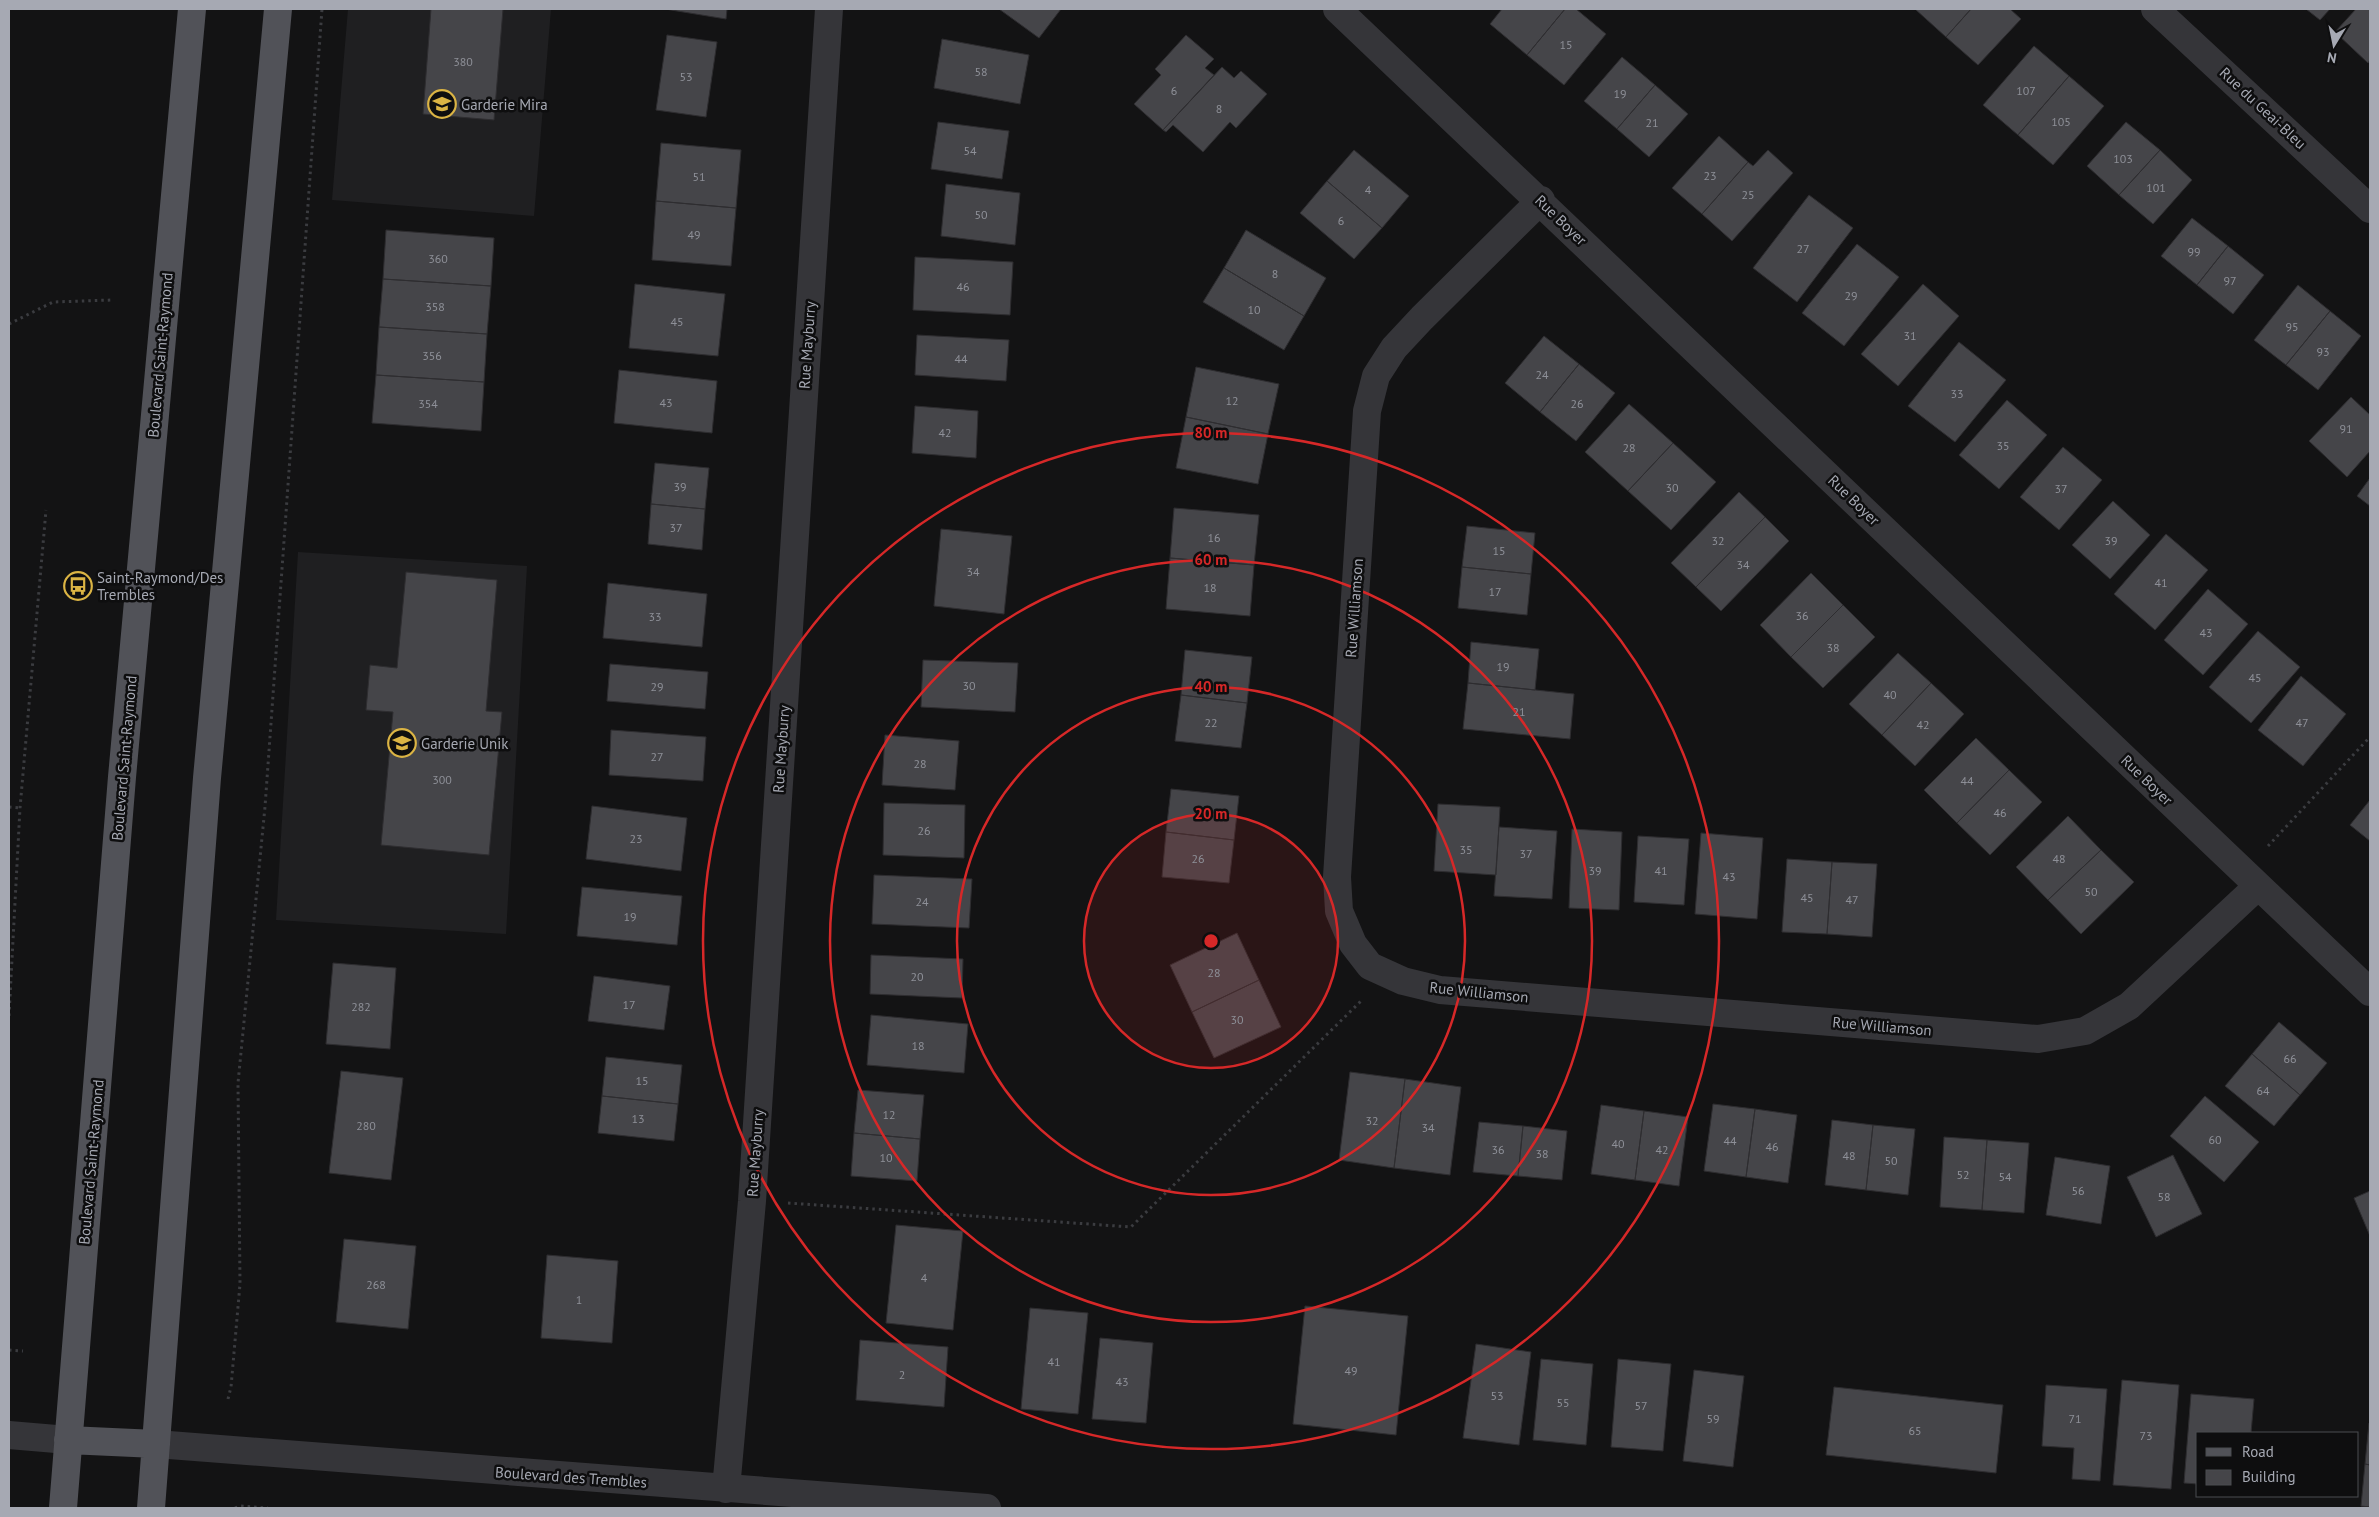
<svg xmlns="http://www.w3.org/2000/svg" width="2379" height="1517" viewBox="0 0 2379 1517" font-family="'PT Sans',sans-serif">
<rect width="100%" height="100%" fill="#131314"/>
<path fill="#1f1f21" d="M 348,9 L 551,9 L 534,216 L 332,200 Z
M 298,552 L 527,566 L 506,934 L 276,920 Z"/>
<path fill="#454549" stroke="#2e2d30" d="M 431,9 L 503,9 L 494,120 L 423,114 Z
M 665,9 L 727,9 L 726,19 Z
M 999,9 L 1061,9 L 1039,38 Z
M 1502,9 L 1565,9 L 1527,55 L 1490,24 Z
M 1565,9 L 1576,9 L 1606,34 L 1564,85 L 1527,55 Z
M 1915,9 L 1971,9 L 1946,37 Z
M 1971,9 L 2010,9 L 2021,19 L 1978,65 L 1946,37 Z
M 2306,9 L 2330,9 L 2320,20 Z
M 2356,9 L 2370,9 L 2370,60 L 2368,63 L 2335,32 Z
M 667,35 L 717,42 L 706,117 L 656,110 Z
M 1186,35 L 1214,59 L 1205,68 L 1214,75 L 1163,130 L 1134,104 L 1161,75 L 1155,69 Z
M 942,39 L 1029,55 L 1020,104 L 934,88 Z
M 2034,46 L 2069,76 L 2018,135 L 1983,105 Z
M 1622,57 L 1655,85 L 1617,129 L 1584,101 Z
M 1222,67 L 1234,78 L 1241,71 L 1267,94 L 1236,128 L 1230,122 L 1203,152 L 1173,125 L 1166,132 L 1163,130 Z
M 2069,76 L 2104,106 L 2053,165 L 2018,135 Z
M 1655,85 L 1688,114 L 1649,157 L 1617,129 Z
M 938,122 L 1009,131 L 1002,179 L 931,169 Z
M 2126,122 L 2160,150 L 2119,195 L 2087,166 Z
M 1719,136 L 1748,162 L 1702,214 L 1672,188 Z
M 661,143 L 741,150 L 736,208 L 656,201 Z
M 1354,150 L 1409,196 L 1382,228 L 1327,181 Z
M 1768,150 L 1793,173 L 1732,241 L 1702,214 L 1748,162 L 1753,166 Z
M 2160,150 L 2192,180 L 2153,224 L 2119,195 Z
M 1327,181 L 1382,228 L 1354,259 L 1300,213 Z
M 946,184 L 1020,193 L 1015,245 L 941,236 Z
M 1809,195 L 1853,228 L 1797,302 L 1753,268 Z
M 656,201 L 736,208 L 731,266 L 652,260 Z
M 2192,218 L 2228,246 L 2197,285 L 2161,256 Z
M 386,230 L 494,238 L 491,286 L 383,279 Z
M 1246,230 L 1326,278 L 1304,316 L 1224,268 Z
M 1857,244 L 1899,277 L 1844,346 L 1802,313 Z
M 2228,246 L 2264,275 L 2233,314 L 2197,285 Z
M 915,257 L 1013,262 L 1010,315 L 913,310 Z
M 1224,268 L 1304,316 L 1284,350 L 1203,302 Z
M 383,279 L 491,286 L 487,334 L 379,327 Z
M 635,284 L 725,294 L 718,356 L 629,348 Z
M 1923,284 L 1959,316 L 1898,386 L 1861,354 Z
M 2298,285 L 2330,311 L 2286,365 L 2254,340 Z
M 2330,311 L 2361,336 L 2318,390 L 2286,365 Z
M 379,327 L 487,334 L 484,382 L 376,375 Z
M 917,335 L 1009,340 L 1006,381 L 915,375 Z
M 1544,336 L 1579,364 L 1540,412 L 1505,383 Z
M 1959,342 L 2006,380 L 1955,442 L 1908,406 Z
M 1579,364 L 1615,393 L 1576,441 L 1540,412 Z
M 1196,367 L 1279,384 L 1268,434 L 1186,417 Z
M 619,370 L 717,381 L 712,433 L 614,423 Z
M 376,375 L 484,382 L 481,431 L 372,423 Z
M 2351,397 L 2370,415 L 2370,451 L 2347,477 L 2309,441 Z
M 2007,400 L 2047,435 L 1999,489 L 1959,455 Z
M 1629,404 L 1673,443 L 1628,491 L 1585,452 Z
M 915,406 L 978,411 L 976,458 L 912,453 Z
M 1186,417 L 1268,434 L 1258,484 L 1176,468 Z
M 1673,443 L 1716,482 L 1671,530 L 1628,491 Z
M 2063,447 L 2102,480 L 2059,530 L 2020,497 Z
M 655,463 L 709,468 L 705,509 L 651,504 Z
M 2370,478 L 2370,506 L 2357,496 Z
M 1739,492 L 1765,517 L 1696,587 L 1671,563 Z
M 2113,501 L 2150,535 L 2110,579 L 2072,545 Z
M 651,504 L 705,509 L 702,550 L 648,544 Z
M 1174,508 L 1259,515 L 1254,565 L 1170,558 Z
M 1765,517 L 1789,541 L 1721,611 L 1696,587 Z
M 1467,526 L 1535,533 L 1531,574 L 1462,567 Z
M 941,529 L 1012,536 L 1004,614 L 934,606 Z
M 2166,534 L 2208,570 L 2155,630 L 2114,594 Z
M 1170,558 L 1254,565 L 1250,616 L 1166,609 Z
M 1462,567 L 1531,574 L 1527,615 L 1458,608 Z
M 406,572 L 497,580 L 486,711 L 502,712 L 489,855 L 381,845 L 393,712 L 366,710 L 370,665 L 397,668 Z
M 1811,573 L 1843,605 L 1791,657 L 1760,625 Z
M 608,583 L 707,594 L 702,647 L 603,638 Z
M 2208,589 L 2248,624 L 2203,675 L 2164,640 Z
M 1843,605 L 1875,637 L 1823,688 L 1791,657 Z
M 2258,631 L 2300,667 L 2251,723 L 2209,687 Z
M 1471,642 L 1539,649 L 1535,690 L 1468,683 Z
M 1185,650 L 1252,657 L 1247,703 L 1181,695 Z
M 1898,653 L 1931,683 L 1882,735 L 1849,704 Z
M 923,660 L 1018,663 L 1015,712 L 921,707 Z
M 610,664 L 708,672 L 705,709 L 607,701 Z
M 2301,676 L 2346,714 L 2303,766 L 2258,730 Z
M 1468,683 L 1574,694 L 1570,739 L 1463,729 Z
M 1931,683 L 1964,714 L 1915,766 L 1882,735 Z
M 1181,695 L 1247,703 L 1241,748 L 1175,741 Z
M 611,730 L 706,737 L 703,781 L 609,775 Z
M 885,735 L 959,741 L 955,790 L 882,785 Z
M 1976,738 L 2009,770 L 1957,823 L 1924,790 Z
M 2009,770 L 2042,802 L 1990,855 L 1957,823 Z
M 1171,789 L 1239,796 L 1234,840 L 1166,832 Z
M 2370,800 L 2370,841 L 2350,825 Z
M 884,803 L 965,805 L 964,858 L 883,855 Z
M 1438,804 L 1500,807 L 1496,875 L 1434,871 Z
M 592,806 L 687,818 L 681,871 L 586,859 Z
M 2068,816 L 2101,850 L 2048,900 L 2016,867 Z
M 1499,827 L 1557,831 L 1552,899 L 1494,896 Z
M 1572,829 L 1622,832 L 1619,910 L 1569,908 Z
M 1166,832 L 1234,840 L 1229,883 L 1162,877 Z
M 1701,833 L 1763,838 L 1757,919 L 1695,914 Z
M 1638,836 L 1689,839 L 1684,905 L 1634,902 Z
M 2101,850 L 2134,882 L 2081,934 L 2048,900 Z
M 1787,859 L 1832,862 L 1827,934 L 1782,932 Z
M 1832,862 L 1877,864 L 1872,937 L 1827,934 Z
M 874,875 L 972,879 L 969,928 L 872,924 Z
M 582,887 L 682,896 L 677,945 L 577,936 Z
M 1237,933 L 1259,980 L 1192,1012 L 1170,965 Z
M 871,955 L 963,959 L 962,998 L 870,994 Z
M 333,963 L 396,968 L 390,1049 L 326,1044 Z
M 594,976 L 670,986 L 664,1030 L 588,1021 Z
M 1259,980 L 1281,1027 L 1214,1058 L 1192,1012 Z
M 871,1015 L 968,1024 L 964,1073 L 867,1065 Z
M 2279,1022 L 2327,1063 L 2300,1095 L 2252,1054 Z
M 2252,1054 L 2300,1095 L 2274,1126 L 2225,1086 Z
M 606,1057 L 682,1065 L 678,1104 L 602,1096 Z
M 341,1071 L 403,1078 L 391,1180 L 329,1173 Z
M 1350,1072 L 1405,1079 L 1394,1168 L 1339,1160 Z
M 1405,1079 L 1461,1087 L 1450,1175 L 1394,1168 Z
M 858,1090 L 924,1095 L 920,1139 L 854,1133 Z
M 602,1096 L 678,1104 L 674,1141 L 598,1133 Z
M 2205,1096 L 2259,1142 L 2224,1182 L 2170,1136 Z
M 1713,1104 L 1755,1109 L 1746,1177 L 1704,1171 Z
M 1601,1105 L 1644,1111 L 1635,1180 L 1591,1174 Z
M 1755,1109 L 1797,1115 L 1788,1183 L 1746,1177 Z
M 1644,1111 L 1688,1117 L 1679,1186 L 1635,1180 Z
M 1832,1120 L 1873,1125 L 1866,1190 L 1825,1185 Z
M 1479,1122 L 1523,1126 L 1518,1176 L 1473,1172 Z
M 1873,1125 L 1915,1129 L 1908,1195 L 1866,1190 Z
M 1523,1126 L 1567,1131 L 1562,1180 L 1518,1176 Z
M 854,1133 L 920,1139 L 917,1181 L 851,1176 Z
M 1944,1137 L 1987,1140 L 1982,1210 L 1940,1207 Z
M 1987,1140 L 2029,1143 L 2024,1213 L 1982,1210 Z
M 2173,1155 L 2202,1214 L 2156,1237 L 2127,1177 Z
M 2055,1157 L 2110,1166 L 2101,1224 L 2046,1215 Z
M 2370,1191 L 2370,1236 L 2354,1198 Z
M 896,1225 L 963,1231 L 953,1330 L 886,1323 Z
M 344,1239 L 416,1246 L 408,1329 L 336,1322 Z
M 547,1255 L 618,1261 L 612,1343 L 541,1338 Z
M 1305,1306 L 1408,1316 L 1396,1435 L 1293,1424 Z
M 1030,1308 L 1088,1313 L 1078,1414 L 1021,1409 Z
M 1100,1338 L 1153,1343 L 1146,1423 L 1092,1419 Z
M 860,1340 L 948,1347 L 944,1407 L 856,1400 Z
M 1476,1344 L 1531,1352 L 1519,1445 L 1463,1438 Z
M 1541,1359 L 1593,1364 L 1586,1445 L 1533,1440 Z
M 1618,1359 L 1671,1364 L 1663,1451 L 1611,1447 Z
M 1694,1370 L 1744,1376 L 1733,1467 L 1683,1461 Z
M 2122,1380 L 2179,1385 L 2171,1489 L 2113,1485 Z
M 2046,1385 L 2107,1389 L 2100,1481 L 2072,1479 L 2074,1448 L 2042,1446 Z
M 1834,1387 L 2003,1405 L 1996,1473 L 1826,1455 Z
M 2191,1394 L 2254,1399 L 2251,1433 L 2198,1433 L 2198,1484 L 2184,1483 Z
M 2369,1423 L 2370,1423 L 2370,1465 L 2365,1464 Z
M 2365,1464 L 2370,1465 L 2370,1507 L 2361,1506 Z"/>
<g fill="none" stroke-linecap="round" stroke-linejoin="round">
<path stroke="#3b3c40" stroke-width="3" stroke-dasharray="2.5 4" stroke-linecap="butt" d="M 9,324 L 53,302 L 112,300
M 9,807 L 20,808
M 2268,846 L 2370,737
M 9,1016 L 20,808 L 46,510
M 788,1203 L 1131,1227 L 1361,1001
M 9,1350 L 23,1351
M 228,1399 L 231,1387 L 240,1284 L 238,1083 L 265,807 L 322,9
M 235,1508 L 240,1506 L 268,1508"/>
<path stroke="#353539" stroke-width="28" d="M 1337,9 L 2370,992
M 2155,9 L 2370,209
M 1541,200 L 1422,318 L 1394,348 L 1376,376 L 1367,411 L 1337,877 L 1339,911 L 1353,944 L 1370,966 L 1403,981 L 1440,990 L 2038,1039 L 2085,1031 L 2129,1006 L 2258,886
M 9,1435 L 68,1440
M 156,1444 L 987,1508
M 726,1489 L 752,1201 L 829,9"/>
<path stroke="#515258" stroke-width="28" d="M 68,1440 L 156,1444
M 63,1508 L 122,777 L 192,9
M 151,1508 L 207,778 L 278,9"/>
</g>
<circle cx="1211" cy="941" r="127" fill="#d62828" fill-opacity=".12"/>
<g fill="none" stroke="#d62828" stroke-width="2.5">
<circle cx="1211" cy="941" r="127"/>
<circle cx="1211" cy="941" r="254"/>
<circle cx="1211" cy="941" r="381"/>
<circle cx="1211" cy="941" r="508"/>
</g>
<defs>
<symbol id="school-ring" viewBox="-11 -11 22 22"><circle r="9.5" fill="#0e0e0f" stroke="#dbb444" stroke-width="1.5"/><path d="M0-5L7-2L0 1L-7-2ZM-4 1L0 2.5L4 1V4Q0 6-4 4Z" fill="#dbb444"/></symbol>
<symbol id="bus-ring" viewBox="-11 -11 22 22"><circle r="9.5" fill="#0e0e0f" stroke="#dbb444" stroke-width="1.5"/><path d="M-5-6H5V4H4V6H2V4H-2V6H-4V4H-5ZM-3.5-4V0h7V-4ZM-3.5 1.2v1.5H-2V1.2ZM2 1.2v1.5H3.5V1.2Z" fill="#dbb444"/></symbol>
</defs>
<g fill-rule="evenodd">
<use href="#school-ring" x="426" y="88" width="32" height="32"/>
<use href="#bus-ring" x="62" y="570" width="32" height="32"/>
<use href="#school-ring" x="386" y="727" width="32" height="32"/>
</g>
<g text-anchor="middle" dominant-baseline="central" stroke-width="5" stroke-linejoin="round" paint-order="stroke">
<g font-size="12" fill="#8e9098">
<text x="1566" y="44">15</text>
<text x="463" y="61">380</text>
<text x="981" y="71">58</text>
<text x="686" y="76">53</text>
<text x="1174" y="90">6</text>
<text x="2026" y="90">107</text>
<text x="1620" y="93">19</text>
<text x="1219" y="108">8</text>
<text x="2061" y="121">105</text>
<text x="1652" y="122">21</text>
<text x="970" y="150">54</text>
<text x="2123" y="158">103</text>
<text x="1710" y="175">23</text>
<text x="699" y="176">51</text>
<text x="2156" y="187">101</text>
<text x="1368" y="189">4</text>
<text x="1748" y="194">25</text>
<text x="981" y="214">50</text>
<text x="1341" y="220">6</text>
<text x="694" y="234">49</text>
<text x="1803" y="248">27</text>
<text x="2194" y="251">99</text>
<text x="438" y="258">360</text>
<text x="1275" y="273">8</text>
<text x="2230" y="280">97</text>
<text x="963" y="286">46</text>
<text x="1851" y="295">29</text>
<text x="435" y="306">358</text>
<text x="1254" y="309">10</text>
<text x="677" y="321">45</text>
<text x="2292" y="326">95</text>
<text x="1910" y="335">31</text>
<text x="2323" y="351">93</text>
<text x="432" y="355">356</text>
<text x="961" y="358">44</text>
<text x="1542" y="374">24</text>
<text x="1957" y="393">33</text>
<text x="1232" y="400">12</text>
<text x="666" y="402">43</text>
<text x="428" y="403">354</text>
<text x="1577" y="403">26</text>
<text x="2346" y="428">91</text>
<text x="945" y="432">42</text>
<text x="2003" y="445">35</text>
<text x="1629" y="447">28</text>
<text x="680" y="486">39</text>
<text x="1672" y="487">30</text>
<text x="2061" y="488">37</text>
<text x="676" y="527">37</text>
<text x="1214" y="537">16</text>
<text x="1718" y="540">32</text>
<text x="2111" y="540">39</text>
<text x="1499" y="550">15</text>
<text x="1743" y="564">34</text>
<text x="973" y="571">34</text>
<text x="2161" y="582">41</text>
<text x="1210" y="587">18</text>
<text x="1495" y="591">17</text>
<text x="1802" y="615">36</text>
<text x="655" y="616">33</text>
<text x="2206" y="632">43</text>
<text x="1833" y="647">38</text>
<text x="1503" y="666">19</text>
<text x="2255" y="677">45</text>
<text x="969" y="685">30</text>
<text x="657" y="686">29</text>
<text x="1890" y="694">40</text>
<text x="1519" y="711">21</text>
<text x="1211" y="722">22</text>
<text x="2302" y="722">47</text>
<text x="1923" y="724">42</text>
<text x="657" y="756">27</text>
<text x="920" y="763">28</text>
<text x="442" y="779">300</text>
<text x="1967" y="780">44</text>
<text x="2000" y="812">46</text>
<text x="924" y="830">26</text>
<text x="636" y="838">23</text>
<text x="1466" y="849">35</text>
<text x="1526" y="853">37</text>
<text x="1198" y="858">26</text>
<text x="2059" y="858">48</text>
<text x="1595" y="870">39</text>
<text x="1661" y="870">41</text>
<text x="1729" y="876">43</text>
<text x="2091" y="891">50</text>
<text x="1807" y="897">45</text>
<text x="1852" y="899">47</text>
<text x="922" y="901">24</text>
<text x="630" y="916">19</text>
<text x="1214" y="972">28</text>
<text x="917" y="976">20</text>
<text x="629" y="1004">17</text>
<text x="361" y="1006">282</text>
<text x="1237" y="1019">30</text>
<text x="918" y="1045">18</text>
<text x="2290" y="1058">66</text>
<text x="642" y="1080">15</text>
<text x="2263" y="1090">64</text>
<text x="889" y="1114">12</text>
<text x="638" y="1118">13</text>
<text x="1372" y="1120">32</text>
<text x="366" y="1125">280</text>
<text x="1428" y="1127">34</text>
<text x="2215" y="1139">60</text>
<text x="1730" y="1140">44</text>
<text x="1618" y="1143">40</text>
<text x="1772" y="1146">46</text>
<text x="1498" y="1149">36</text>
<text x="1662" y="1149">42</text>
<text x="1542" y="1153">38</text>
<text x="1849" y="1155">48</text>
<text x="886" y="1157">10</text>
<text x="1891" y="1160">50</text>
<text x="1963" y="1174">52</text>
<text x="2005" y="1176">54</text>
<text x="2078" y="1190">56</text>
<text x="2164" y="1196">58</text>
<text x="924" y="1277">4</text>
<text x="376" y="1284">268</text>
<text x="579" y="1299">1</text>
<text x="1054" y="1361">41</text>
<text x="1351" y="1370">49</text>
<text x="902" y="1374">2</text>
<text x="1122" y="1381">43</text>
<text x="1497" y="1395">53</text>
<text x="1563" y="1402">55</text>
<text x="1641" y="1405">57</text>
<text x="1713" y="1418">59</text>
<text x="2075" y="1418">71</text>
<text x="1915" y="1430">65</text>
<text x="2146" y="1435">73</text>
</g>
<g font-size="15" fill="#a6a9b3" stroke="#0e0e0f" text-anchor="start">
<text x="461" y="104">Garderie Mira</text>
<text x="97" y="577">Saint-Raymond/Des<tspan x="97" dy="17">Trembles</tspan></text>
<text x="421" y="743">Garderie Unik</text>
</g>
<g font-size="15" fill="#a6a9b3" stroke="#0e0e0f">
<text transform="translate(2263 108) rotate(43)">Rue du Geai-Bleu</text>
<text transform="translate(1561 220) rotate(44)">Rue Boyer</text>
<text transform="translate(807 345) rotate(-86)">Rue Mayburry</text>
<text transform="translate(160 355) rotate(-85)">Boulevard Saint-Raymond</text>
<text transform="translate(1854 500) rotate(44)">Rue Boyer</text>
<text transform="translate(1354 608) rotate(-86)">Rue Williamson</text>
<text transform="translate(781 749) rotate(-86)">Rue Mayburry</text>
<text transform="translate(124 758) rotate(-85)">Boulevard Saint-Raymond</text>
<text transform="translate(2147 780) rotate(44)">Rue Boyer</text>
<text transform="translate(1479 992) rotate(6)">Rue Williamson</text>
<text transform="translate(1882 1026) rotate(5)">Rue Williamson</text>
<text transform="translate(755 1153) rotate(-86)">Rue Mayburry</text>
<text transform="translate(91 1162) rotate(-85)">Boulevard Saint-Raymond</text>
<text transform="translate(571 1477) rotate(4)">Boulevard des Trembles</text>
</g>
</g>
<circle cx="1211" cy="941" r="8" fill="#d62828" stroke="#0e0e0f" stroke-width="2.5"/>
<g font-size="15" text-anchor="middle" font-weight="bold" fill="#d62828" stroke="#0e0e0f" stroke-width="5" stroke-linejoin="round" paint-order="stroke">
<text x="1211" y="438">80 m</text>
<text x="1211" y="565">60 m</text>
<text x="1211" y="692">40 m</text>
<text x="1211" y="819">20 m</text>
</g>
<rect width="2379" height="1517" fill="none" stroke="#a6a9b3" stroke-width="20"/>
<rect x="2196" y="1432" width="162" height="65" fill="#0e0e0f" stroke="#4b4c51"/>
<rect x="2206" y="1448" width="25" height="8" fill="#515258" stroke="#4b4c51"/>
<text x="2242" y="1457" font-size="15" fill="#a6a9b3">Road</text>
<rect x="2206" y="1470" width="25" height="15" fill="#454549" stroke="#4b4c51"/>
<text x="2242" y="1482" font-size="15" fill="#a6a9b3">Building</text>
<g transform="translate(2334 45) rotate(190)" stroke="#0e0e0f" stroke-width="4" paint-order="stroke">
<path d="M0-4L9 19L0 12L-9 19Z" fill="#a6a9b3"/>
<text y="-8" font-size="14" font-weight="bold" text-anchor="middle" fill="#a6a9b3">N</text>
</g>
</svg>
